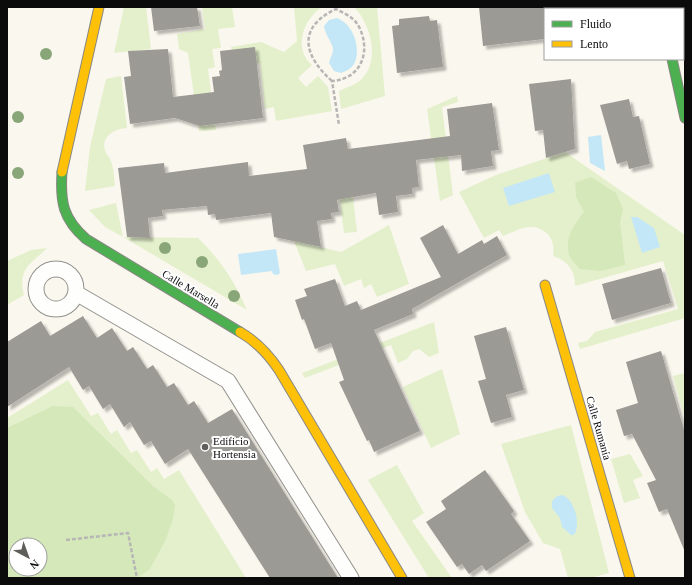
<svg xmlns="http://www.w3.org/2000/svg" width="692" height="585" viewBox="0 0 692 585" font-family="'Times New Roman',serif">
<defs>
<filter id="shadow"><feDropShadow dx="3.5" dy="3.5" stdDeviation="1" flood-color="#0004"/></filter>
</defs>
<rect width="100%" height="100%" fill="#faf7ee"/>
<path fill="#e4f0cc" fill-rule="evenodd" d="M 124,7 L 146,7 L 151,49 L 114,53 Z
M 202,7 L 232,7 L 235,27 L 218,29 L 221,48 L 212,49 L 215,67 L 208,69 L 216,130 L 199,131 L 188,53 L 179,49 L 177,34 L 205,29 Z
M 294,7 L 322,7 C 303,19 293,49 312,65 L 298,78 L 306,87 L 318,76 L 328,87 L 332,111 L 276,121 L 274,107 L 265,109 L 260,63 L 234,65 L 231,47 L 261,42 L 284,52 L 297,41 Z
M 354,7 L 377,7 L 385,96 L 341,109 L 339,91 C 348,87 359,84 365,75 C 379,56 370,23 354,7 Z
M 121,76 L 127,128 C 113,129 99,138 106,153 C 108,156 110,158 111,161 C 114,169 114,178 115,186 L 85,191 L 90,147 L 106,79 Z
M 457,96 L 458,102 L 442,107 L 453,195 L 440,201 L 427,109 Z
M 565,152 L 685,235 L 685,318 L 580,349 L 578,343 L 587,341 L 595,332 L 678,309 L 663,261 L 575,286 C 575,270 568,261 553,256 C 556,242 548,228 532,227 C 523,226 511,233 503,236 L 499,230 L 484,238 L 459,192 L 496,175 Z
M 348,153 L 357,232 L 344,233 L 334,154 Z
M 116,203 L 123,237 L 198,238 C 220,259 235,282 247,310 L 123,237 L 105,227 L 89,210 Z
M 389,225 L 409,284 L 377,297 L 371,284 L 364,288 L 361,279 L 344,286 L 335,264 L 306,271 L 294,241 L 341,252 Z
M 47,248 C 32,264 17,267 24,295 L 7,305 L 7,261 L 31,250 Z
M 434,322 L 439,353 L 429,357 L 419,349 L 413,351 L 407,359 L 398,363 L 391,345 L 305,378 L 302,373 Z
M 442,369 L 460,434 L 431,448 L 403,387 Z
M 685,373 L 685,419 L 673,376 Z
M 68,380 L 91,416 L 98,413 L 111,434 L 117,430 L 131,453 L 137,450 L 151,472 L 157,468 L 164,479 L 179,470 L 246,578 L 7,578 L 7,418 ZM 16,545 L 40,545 L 40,569 L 16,569 Z
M 571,425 L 609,573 L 590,578 L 568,578 L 560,549 L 543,543 L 525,512 L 501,444 Z
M 630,454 L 643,476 L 633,480 L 640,498 L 624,503 L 611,459 Z
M 397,465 L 424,513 L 412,521 L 452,578 L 429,578 L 368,480 Z"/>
<path fill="#d5e8ba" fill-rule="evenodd" d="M 591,177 L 616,193 L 623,209 L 620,222 L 625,265 L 601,271 L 580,269 C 577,265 570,259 569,254 C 564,237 575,224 584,212 L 576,197 L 575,183 Z
M 53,406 L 73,407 L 153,486 L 172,500 L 175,505 L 173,519 L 166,539 L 150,569 L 137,578 L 7,578 L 7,428 ZM 16,545 L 40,545 L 40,569 L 16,569 Z"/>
<path fill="#c3e7f6" d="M 337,18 C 353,24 362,48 354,64 C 351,69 346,71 341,73 L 334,71 L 329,63 C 330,58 333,54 333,50 C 334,45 325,35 324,26 L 329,20 Z
M 601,135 L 605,171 L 590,163 L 588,137 Z
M 549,173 L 555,192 L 509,206 L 503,188 Z
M 631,217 L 637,217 L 654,228 L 660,247 L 642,253 Z
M 276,249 L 280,273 L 277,275 L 273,274 L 272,271 L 241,275 L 238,254 Z
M 562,495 C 575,499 581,525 574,535 L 571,535 L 562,527 L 560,518 L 552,508 L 552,501 L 557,496 Z"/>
<path fill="#9c9a94" filter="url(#shadow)" d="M 151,7 L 197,7 L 200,26 L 154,31 Z
M 479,7 L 545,7 L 545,39 L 483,46 Z
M 429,16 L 430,21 L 437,20 L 443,67 L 397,73 L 392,26 L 399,25 L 399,19 Z
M 255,47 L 263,118 L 200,126 L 175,118 L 130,124 L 124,77 L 131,76 L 128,51 L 168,49 L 173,97 L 214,92 L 212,77 L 220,76 L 219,71 L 222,70 L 220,51 Z
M 571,79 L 575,149 L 546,158 L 543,130 L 535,131 L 529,84 Z
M 629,99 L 633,117 L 639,116 L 650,164 L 629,169 L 627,161 L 617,164 L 600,105 Z
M 492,103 L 499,150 L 491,151 L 493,166 L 462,171 L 461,155 L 416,160 L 419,187 L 412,188 L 412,194 L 396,196 L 398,212 L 379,215 L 376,193 L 337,200 L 339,212 L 331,213 L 332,219 L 317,221 L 321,247 L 274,237 L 271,213 L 216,220 L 215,214 L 208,215 L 207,206 L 162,210 L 163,216 L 148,218 L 150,238 L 127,237 L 118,168 L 164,163 L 165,173 L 248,162 L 249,176 L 307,169 L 303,145 L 346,138 L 348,149 L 450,136 L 447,109 Z
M 443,225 L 458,254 L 482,240 L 484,244 L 497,236 L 507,255 L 412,309 L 413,314 L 374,330 L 420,431 L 374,452 L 369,440 L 367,441 L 339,382 L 344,380 L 331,343 L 315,349 L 304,319 L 302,320 L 295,300 L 307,296 L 304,289 L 335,279 L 345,306 L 357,301 L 361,310 L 441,277 L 420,238 Z
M 661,268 L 671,303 L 612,320 L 602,284 Z
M 83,316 L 97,338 L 112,328 L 127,351 L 133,347 L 147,369 L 153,365 L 167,387 L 174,383 L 188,405 L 194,401 L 208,423 L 232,409 L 338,578 L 270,578 L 188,449 L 165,464 L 151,441 L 144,445 L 130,422 L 124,427 L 110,404 L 103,409 L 89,386 L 83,390 L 69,367 L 7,407 L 7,342 L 41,321 L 50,336 Z
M 506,327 L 524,390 L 506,395 L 512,417 L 491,423 L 478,381 L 486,379 L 474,336 Z
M 661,351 L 685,433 L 685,552 L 667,509 L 659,512 L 647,483 L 656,480 L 632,434 L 624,436 L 616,410 L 638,403 L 626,362 Z
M 485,470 L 514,511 L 511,514 L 530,541 L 486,571 L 482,565 L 469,574 L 462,564 L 457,567 L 426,522 L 446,509 L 441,501 Z"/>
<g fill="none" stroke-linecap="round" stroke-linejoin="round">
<defs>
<path id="lane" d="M36 289a20 20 0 1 1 40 0a20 20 0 1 1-40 0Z
M 76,293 L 228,381 L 351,578"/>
<path id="street" d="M 662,7 L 662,9"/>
<path id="fast" d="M 672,59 L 685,118
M 62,172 C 60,202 63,219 86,239 L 240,332"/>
<path id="slow" d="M 62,172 L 99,7
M 545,285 L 630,578
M 240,332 C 256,341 269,355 279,370 L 402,578"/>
</defs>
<use href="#lane" stroke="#93918d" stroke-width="17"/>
<use href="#street" stroke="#93918d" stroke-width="24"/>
<use href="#fast" stroke="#898884" stroke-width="11"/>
<use href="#slow" stroke="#898884" stroke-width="11"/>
<path stroke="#b7b6b5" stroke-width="2.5" stroke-dasharray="4 2" stroke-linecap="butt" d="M 336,7 L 336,9 C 344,13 353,17 358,25 C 372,50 362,79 332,81 L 339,125
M 332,81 C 304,56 296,28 336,9
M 66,540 L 128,533 L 137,578"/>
<use href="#lane" stroke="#fefefc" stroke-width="15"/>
<use href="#street" stroke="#fefefc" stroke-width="22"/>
<use href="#fast" stroke="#4caf50" stroke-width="9"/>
<use href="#slow" stroke="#ffc107" stroke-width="9"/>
</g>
<g fill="#89a679">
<circle cx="46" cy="54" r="6"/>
<circle cx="18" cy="117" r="6"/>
<circle cx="18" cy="173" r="6"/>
<circle cx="165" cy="248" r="6"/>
<circle cx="202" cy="262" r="6"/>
<circle cx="234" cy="296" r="6"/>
</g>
<circle fill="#5f5e5a" stroke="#fff" stroke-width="1.5" cx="205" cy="447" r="4"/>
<g text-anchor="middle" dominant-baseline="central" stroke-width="4" stroke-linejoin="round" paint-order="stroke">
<g font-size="11" fill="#0b0b0b" stroke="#fff">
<text transform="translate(191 289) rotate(31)">Calle Marsella</text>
<text transform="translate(599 428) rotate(74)">Calle Rumanía</text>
</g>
<g font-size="11" fill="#0b0b0b" stroke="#fff" text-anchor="start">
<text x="213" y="441">Edificio<tspan x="213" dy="13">Hortensia</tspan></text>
</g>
</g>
<rect width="692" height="585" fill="none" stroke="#0b0b0b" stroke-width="16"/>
<rect x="544" y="8" width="140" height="52" fill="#ffffff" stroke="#9d9d9d"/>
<rect x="552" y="21" width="20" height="6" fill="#4caf50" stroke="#9d9d9d"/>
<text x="580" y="28" font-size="12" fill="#0b0b0b">Fluido</text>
<rect x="552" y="41" width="20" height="6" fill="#ffc107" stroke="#9d9d9d"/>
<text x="580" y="48" font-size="12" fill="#0b0b0b">Lento</text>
<g transform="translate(28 557) rotate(139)"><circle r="19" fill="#ffffff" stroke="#9d9d9d"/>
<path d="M0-3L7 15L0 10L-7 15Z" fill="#5f5e5a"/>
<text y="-6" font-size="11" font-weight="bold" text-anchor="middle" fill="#0b0b0b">N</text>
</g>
</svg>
